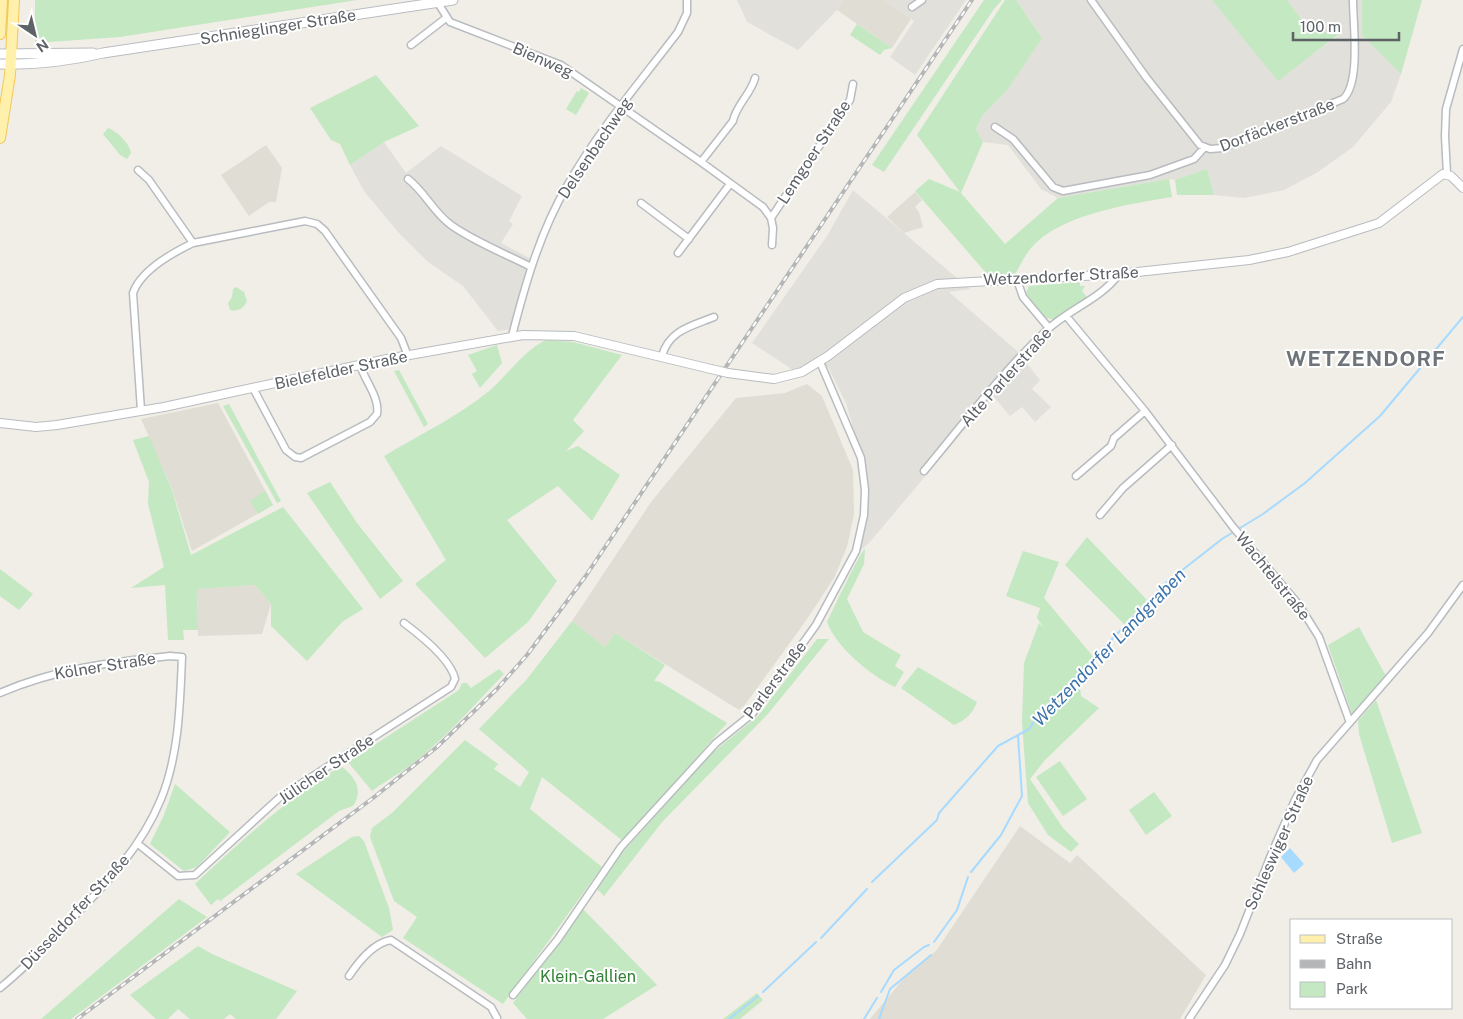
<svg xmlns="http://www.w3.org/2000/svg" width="1463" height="1019" viewBox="0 0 1463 1019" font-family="'Public Sans',sans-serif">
<rect width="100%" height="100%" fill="#f0eee6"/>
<path fill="#e1e0da" d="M 737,0 L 843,0 L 837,10 L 798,50 L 747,22 Z
M 883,0 L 966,0 L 915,75 L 890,57 L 914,21 Z
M 1016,0 L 1212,0 L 1278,80 L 1339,35 L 1310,31 L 1287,0 L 1362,0 L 1362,35 L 1401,74 L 1391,102 L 1353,147 L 1318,172 L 1284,190 L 1244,198 L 1214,195 L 1207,169 L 1175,180 L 1169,179 L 1058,198 L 1041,189 L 1008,145 L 983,142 L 976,129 L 982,116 L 1008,89 L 1041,36 Z
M 384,142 L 406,173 L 441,146 L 522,196 L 509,221 L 513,224 L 501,243 L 535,261 L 511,329 L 498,331 L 463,286 L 428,262 L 398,232 L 364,191 L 350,165 Z
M 853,190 L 970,289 L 949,292 L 1017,351 L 1040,380 L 1032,389 L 1051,407 L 1035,422 L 1022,407 L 1010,416 L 993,396 L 869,543 L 859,552 L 869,483 L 846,403 L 828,367 L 793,370 L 752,343 L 827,236 Z"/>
<path fill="#e0ddd4" d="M 843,0 L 883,0 L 911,19 L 892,48 L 837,10 Z
M 266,145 L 282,168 L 276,202 L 269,202 L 249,216 L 221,175 Z
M 915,192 L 922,200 L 915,207 L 919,212 L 923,227 L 904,233 L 887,217 Z
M 807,384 L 822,396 L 853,470 L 854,514 L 847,547 L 834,578 L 805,622 L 744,706 L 739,710 L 615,633 L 605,647 L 572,621 L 651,502 L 736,398 L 785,393 Z
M 218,403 L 273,505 L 192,551 L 172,489 L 141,419 Z
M 255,585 L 271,604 L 262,634 L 198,636 L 197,589 Z
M 1020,826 L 1070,863 L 1077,855 L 1206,975 L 1180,1019 L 870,1019 L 910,971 L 936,951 Z"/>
<path fill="#c3e8c2" d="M 35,0 L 357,0 L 120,37 L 35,43 Z
M 984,0 L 1002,0 L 994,9 L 884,172 L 872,165 Z
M 1005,0 L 1016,0 L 1042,38 L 1008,89 L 982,116 L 976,129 L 983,142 L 961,193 L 1005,244 L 1058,198 L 1169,179 L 1172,197 C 1130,204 1060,214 1031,248 C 1025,255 1020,266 1015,274 L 987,274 L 915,191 L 929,179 L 960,192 L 917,135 Z
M 1212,0 L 1287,0 L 1310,31 L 1339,34 L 1278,81 Z
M 1362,0 L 1422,0 L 1401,74 L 1362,35 Z
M 857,24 L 892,48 L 884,50 L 880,55 L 850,35 Z
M 376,75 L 419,126 L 384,142 L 350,165 L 340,144 L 331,140 L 310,108 Z
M 581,88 L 589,93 L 576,115 L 566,109 L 577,91 L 579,92 Z
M 108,128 C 117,131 130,144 131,153 L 127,159 L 120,155 L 103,134 Z
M 1207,169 L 1214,195 L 1177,195 L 1175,180 Z
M 1080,282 L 1080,286 L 1085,286 L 1082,291 L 1087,297 L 1054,320 L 1044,317 L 1026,293 L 1029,286 Z
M 236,287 L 244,292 L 247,301 C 244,308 238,312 230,310 L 228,303 L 232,297 L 233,289 Z
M 546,340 L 573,342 L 622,355 L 573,420 L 584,431 L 566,451 L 578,446 L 620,475 L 592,521 L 558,486 L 507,520 L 557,581 L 528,622 L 485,658 L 415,584 L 446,560 L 384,456 C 419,435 457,417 489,391 C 508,375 524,350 546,340 Z
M 497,345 L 502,363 L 480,388 L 472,374 L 477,371 L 468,355 Z
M 399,370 L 428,424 L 424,427 L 394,371 Z
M 229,404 L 281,501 L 277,503 L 223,406 Z
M 149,436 L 172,490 L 191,555 L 283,507 L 363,609 L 342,622 L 307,661 L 271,626 L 271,604 L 255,585 L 197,589 L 198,630 L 183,630 L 184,640 L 168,640 L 165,585 L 131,588 L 164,567 L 148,504 L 149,482 L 133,440 Z
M 330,482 L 357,523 L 403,581 L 380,599 L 307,493 Z
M 265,491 L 273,505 L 258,514 L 250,501 Z
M 1087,537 L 1147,600 L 1124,624 L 1065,565 Z
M 865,549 L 864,564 L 847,599 L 863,632 L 901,655 L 895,666 L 904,672 L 895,687 C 871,676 836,647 827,622 C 833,611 859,553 865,549 Z
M 1023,551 L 1059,562 L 1044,598 L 1096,660 L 1079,678 L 1081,696 L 1099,708 L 1045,760 L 1030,779 L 1063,828 L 1079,844 L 1071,852 L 1048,835 L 1028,803 L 1022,722 L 1024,663 L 1039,623 L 1044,628 L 1037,618 L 1040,608 L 1006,596 Z
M 0,569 L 33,594 L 19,610 L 0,596 Z
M 572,621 L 605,647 L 615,633 L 665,665 L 654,681 L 660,682 L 727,723 L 623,841 L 542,777 L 530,809 L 602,867 L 503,1004 L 403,938 L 417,917 L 394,901 L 370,837 L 372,828 L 392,813 L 465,740 L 498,764 L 494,769 L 520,787 L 529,772 L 479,729 L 527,679 Z
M 1359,627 L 1386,676 L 1352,714 L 1328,645 Z
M 817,639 L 829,639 L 767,715 L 663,821 L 604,896 L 596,888 L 613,863 L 712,753 L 758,716 Z
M 918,667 L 977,702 C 973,713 965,721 954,725 L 901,688 Z
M 499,669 L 504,674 C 471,708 439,746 401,772 C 391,778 381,784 372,791 L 348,762 L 459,690 L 462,683 L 467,683 L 471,688 Z
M 1376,700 L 1422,833 L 1392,843 L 1359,734 L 1358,721 Z
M 1060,761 L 1087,799 L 1063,816 L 1036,777 Z
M 341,766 C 355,777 364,789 353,806 L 339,811 L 220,901 L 218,899 L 211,905 L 195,884 C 241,841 287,799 341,766 Z
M 175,784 L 230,832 L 197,867 L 184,871 L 150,844 L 164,815 Z
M 1154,792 L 1172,816 L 1146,835 L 1129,810 Z
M 359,836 L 364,841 L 389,908 L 393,930 L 382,937 L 296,874 L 352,837 Z
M 179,899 L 207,917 L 71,1019 L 41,1019 Z
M 583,909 L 657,985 L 603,1019 L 527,1019 L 513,1003 Z
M 198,946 L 212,954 L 297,991 L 276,1019 L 236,1019 L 230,1014 L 224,1019 L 190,1019 L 178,1009 L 168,1019 L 156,1019 L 130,995 Z
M 757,993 L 763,1000 L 740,1019 L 723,1019 Z"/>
<path fill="#a7daff" d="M 1290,848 L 1304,864 L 1294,873 L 1281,857 Z"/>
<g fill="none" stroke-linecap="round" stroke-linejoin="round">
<path stroke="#a7daff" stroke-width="2" d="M 971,872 L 1001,835 L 1022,796 L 1018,736
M 872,882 L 937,820 L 939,813 L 998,746 L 1029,729 L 1037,717 L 1167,582 L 1222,539 L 1263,514 L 1305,483 L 1380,416 L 1463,317
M 821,938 L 867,889
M 934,942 L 957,910 L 968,877
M 763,992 L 816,942
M 881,992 L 894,970 L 924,947 L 929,945
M 729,1019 L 758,996
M 864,1019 L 877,998
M 879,1019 L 890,989 L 931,955"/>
<defs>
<path id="minor" d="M 1091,0 L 1146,77 L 1200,145 L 1210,149 L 1223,148 L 1343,99 C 1361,83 1353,24 1353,0
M 438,3 L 450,22 L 561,65 L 701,162 L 763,207 L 771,218 L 773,228 L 772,245
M 912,7 L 922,0
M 411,45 L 446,18
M 995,127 L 1013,139 L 1053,187 L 1063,191 L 1150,175 L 1194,159 L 1204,148
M 701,162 L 733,121 C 736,105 751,94 755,78
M 138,170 L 149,180 L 193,243
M 1447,174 L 1445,136 L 1446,109 L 1463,49
M 408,179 C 425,192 433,212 451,225 C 473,241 506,254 531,267
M 641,203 L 689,239
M 771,218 L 850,100 L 853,84
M 678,253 L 730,184
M 1017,280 L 1023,297 L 1049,328
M 1067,317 L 1145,411 L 1233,527 L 1299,605 L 1319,637 L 1349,720
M 512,336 C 525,285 540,232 567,186 C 598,131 640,82 678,32 L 687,13 L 687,0
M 662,356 C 669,330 692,326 714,317
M 253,388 L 286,450 L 295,457 L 301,458 L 370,422 L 377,414 C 380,398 365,381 360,365
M 141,410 L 133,293 C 141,270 172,253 193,243 L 305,221 L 317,224 L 325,231 L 401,338 L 408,356
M 924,471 C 964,423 1002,372 1047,330 C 1069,309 1101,299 1119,274
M 1076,476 L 1111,446 L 1114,438 L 1145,411
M 1100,515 L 1123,488 L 1172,445
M 0,693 C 55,669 111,662 170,656 L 182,657 C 180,705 179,755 161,799 C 140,851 101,889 63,928 C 43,949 22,970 0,988
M 138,844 L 178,876 L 195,875 L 279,798 L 451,687 L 455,679 C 451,659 420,635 404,623
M 349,976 C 359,961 373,943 391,940 L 491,1007 L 497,1018
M 513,995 L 558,939 L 621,847 L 716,743 L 752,714 L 816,625 L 856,551 L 864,515 L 865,490 L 861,458 L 820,362
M 1189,1019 L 1225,965 L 1240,934 L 1271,855 L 1295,800 L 1317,760 L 1428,633 L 1463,585"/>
<path id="tertiary" d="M 728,373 L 774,379 L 802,372 L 828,356 L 904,298 L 937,284 L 1119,274 L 1249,260 L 1288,252 L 1379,223 L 1443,174 L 1451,176 L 1463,188
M 0,423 L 36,427 L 57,425 L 164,407 L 387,359 L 523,335 L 574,336 L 711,369"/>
<path id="secondary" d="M 0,54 L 93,53
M 0,64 C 35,65 69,61 103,53 L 453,0"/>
<path id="primary" d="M 0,34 L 2,0
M 0,138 L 10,75 L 14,0"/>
</defs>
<use href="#minor" stroke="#b8bcc0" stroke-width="9"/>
<use href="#tertiary" stroke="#b8bcc0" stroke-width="10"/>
<use href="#secondary" stroke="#b9bdc2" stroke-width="11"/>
<use href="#primary" stroke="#f5c75a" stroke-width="12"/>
<use href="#minor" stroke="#fff" stroke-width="6"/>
<use href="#tertiary" stroke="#fff" stroke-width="8"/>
<use href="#secondary" stroke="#fff" stroke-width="9"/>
<use href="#primary" stroke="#fff0ac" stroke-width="10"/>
<defs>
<path id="rail" d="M 77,1019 L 373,798 L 437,747 L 497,689 L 527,655 L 585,577 L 972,0"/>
</defs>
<use href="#rail" stroke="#b5b6b7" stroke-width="4"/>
<use href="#rail" stroke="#fff" stroke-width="2" stroke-dasharray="5.5" stroke-linecap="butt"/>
<defs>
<path id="tertiary-bridge" d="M 711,369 L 728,373"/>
</defs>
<use href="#tertiary-bridge" stroke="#b8bcc0" stroke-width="10" stroke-linecap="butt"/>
<use href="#tertiary-bridge" stroke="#fff" stroke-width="8"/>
</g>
<g text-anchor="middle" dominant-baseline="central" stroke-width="4" stroke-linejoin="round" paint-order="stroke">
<g font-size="16" fill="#5d6267" stroke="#fff">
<text transform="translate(278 27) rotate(-9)">Schnieglinger Straße</text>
<text transform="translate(543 60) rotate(24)">Bienweg</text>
<text transform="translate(1277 125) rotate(-21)">Dorfäckerstraße</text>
<text transform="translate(595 148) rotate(-56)">Delsenbachweg</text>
<text transform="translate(814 152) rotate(-57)">Lemgoer Straße</text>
<text transform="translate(1061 276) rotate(-3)">Wetzendorfer Straße</text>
<text transform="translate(341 370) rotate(-12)">Bielefelder Straße</text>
<text transform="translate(1006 377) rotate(-48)">Alte Parlerstraße</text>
<text transform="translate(1273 576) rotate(51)">Wachtelstraße</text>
<text transform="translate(105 666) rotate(-9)">Kölner Straße</text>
<text transform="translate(775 680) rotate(-53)">Parlerstraße</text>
<text transform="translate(326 769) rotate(-34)">Jülicher Straße</text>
<text transform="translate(1279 843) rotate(-66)">Schleswiger Straße</text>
<text transform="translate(75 912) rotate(-47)">Düsseldorfer Straße</text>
</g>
<g font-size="16" fill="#318234" stroke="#fff">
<text x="588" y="976">Klein-Gallien</text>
</g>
<g font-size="18" font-style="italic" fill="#3d74ac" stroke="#fff">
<text transform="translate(1109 647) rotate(-46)">Wetzendorfer Landgraben</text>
</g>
<g font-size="21" font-weight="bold" letter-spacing="1" fill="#6e7479" stroke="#fff">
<text x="1366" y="358">WETZENDORF</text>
</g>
</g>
<rect x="1290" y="919" width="162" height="90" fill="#ffffff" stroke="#bec0c2"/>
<rect x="1300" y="935" width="25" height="8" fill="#fff0ac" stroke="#bec0c2"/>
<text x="1336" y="944" font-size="15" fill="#5d6267">Straße</text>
<rect x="1300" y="960" width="25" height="8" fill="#b5b6b7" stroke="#bec0c2"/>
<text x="1336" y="969" font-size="15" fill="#5d6267">Bahn</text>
<rect x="1300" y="982" width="25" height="15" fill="#c3e8c2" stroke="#bec0c2"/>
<text x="1336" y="994" font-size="15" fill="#5d6267">Park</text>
<g transform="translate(35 35) rotate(145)" stroke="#ffffff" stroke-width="4" paint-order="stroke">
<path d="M0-4L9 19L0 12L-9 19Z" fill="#5d6267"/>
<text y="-8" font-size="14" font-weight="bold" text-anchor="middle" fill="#5d6267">N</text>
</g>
<path d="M1293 32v8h106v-8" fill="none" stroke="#5d6267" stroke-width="2.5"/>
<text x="1300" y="32" font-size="15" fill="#5d6267" stroke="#ffffff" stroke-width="4" paint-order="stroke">100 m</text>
</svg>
